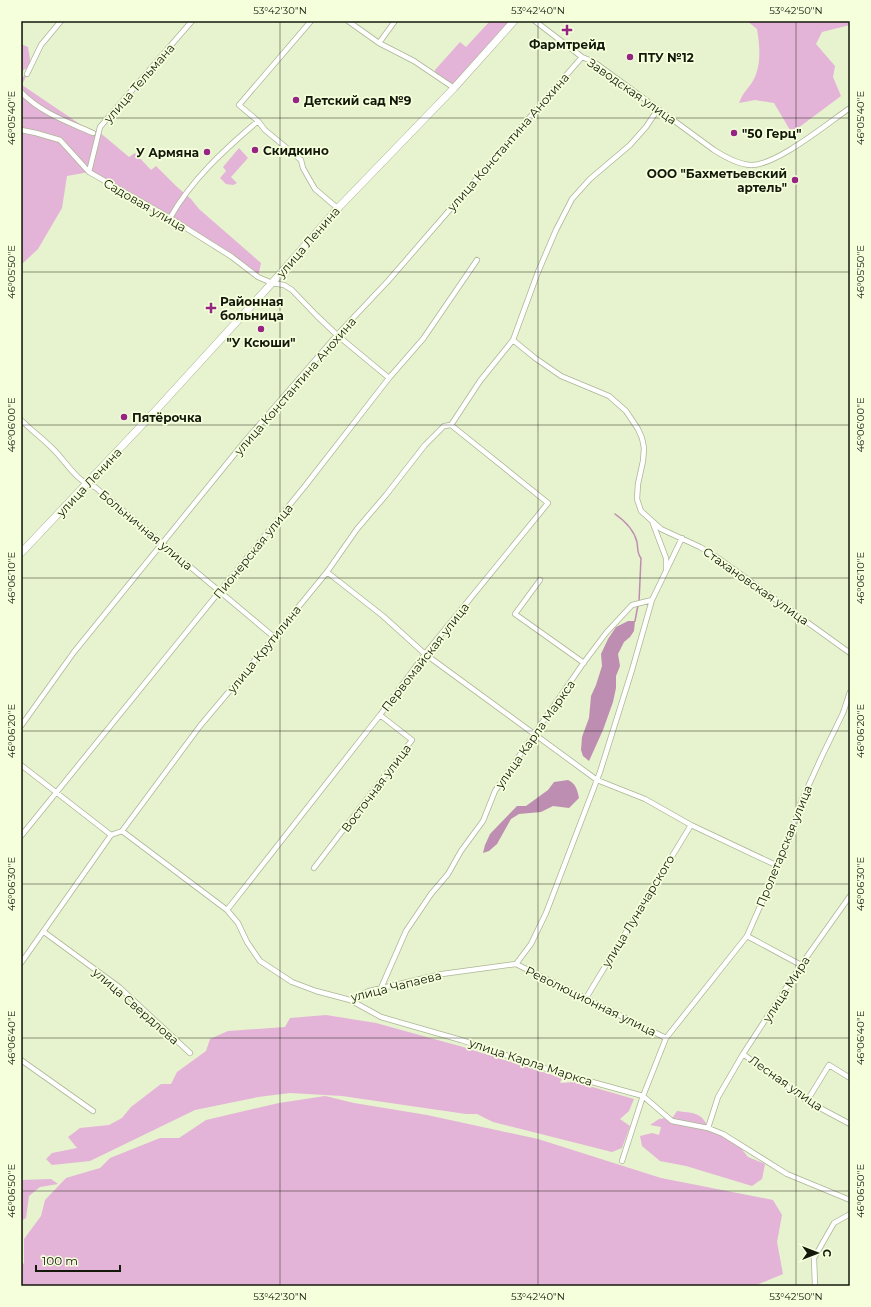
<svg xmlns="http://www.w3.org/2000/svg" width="871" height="1307" viewBox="0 0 871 1307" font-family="Montserrat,sans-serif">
<rect width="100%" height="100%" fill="#e7f2cf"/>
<path fill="#e3b4d7" d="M 490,21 L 514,21 L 454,88 L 435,75 L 435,70 L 460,42 L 466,47 Z
M 747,21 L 850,21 L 850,25 L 822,32 L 816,44 L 835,66 L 833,77 L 841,96 L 798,128 L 790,130 L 774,103 L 755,100 L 739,103 C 743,93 745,92 751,84 C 762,68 760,47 757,29 Z
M 21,44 L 28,47 L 31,65 L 21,72 Z
M 27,74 L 22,85 L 93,133 L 98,131 L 129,157 L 135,153 L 151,170 L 156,166 L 176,186 L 191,199 L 199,209 L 261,263 L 258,277 L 232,257 L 89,172 L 67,176 L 62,208 L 38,249 L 21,265 L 21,78 Z
M 239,148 L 248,158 L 231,177 L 237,183 L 233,185 L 226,184 L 220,178 L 226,171 L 223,167 Z
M 326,1015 L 376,1023 L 463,1047 L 562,1078 L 560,1083 L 575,1082 L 634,1099 L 629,1111 L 620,1119 L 630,1126 L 622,1148 L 612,1152 L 493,1122 L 477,1114 L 466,1114 L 342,1096 L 290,1093 L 258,1097 L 195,1110 L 90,1161 L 52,1165 L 46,1159 L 52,1153 L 77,1148 L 68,1137 L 80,1128 L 109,1125 L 122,1118 L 131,1107 L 161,1084 L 171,1084 L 177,1072 L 206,1051 L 210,1039 L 228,1031 L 285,1027 L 290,1018 Z
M 325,1096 L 354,1103 L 427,1115 L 538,1139 L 661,1178 L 773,1200 L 782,1215 L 777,1242 L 783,1274 L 754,1286 L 28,1286 L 28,1285 L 21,1285 L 21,1266 L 24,1263 L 24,1239 L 41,1216 L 45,1200 L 66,1178 L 100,1168 L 110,1158 L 160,1138 L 179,1138 L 206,1120 L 279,1103 Z
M 677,1111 C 691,1113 703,1112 708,1128 L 737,1143 L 748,1157 L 765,1164 L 762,1179 L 752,1186 L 686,1166 L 660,1161 L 642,1146 L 640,1136 L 652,1133 L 659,1135 L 661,1127 L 650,1125 L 659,1119 L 673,1117 Z
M 51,1179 L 58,1184 L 40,1187 L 29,1196 L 26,1218 L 21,1221 L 21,1180 Z"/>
<path fill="#bd8eb1" d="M 628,621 L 635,621 L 634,631 L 630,637 L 624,642 L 618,654 L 620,666 L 616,676 L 616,688 L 613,702 L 603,730 L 589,761 L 583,756 L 581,750 L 582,737 L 589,718 L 591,696 L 596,685 L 602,666 L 601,654 L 608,639 L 616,627 Z
M 568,780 C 576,784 577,789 579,798 L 569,808 L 553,806 L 541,812 L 519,814 L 511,819 L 497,844 L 489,851 L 483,853 L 485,845 L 490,834 L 517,806 L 526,806 L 548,790 L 554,782 Z"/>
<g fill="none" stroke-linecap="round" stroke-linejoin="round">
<path stroke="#bd8eb1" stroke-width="1.5" d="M 615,514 C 625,521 634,530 637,542 C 638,548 637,554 641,558 L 639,602
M 635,621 L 638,605"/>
<defs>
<path id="minor" d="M 311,21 L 239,105 L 258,121 L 265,130 L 301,160 L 303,168 L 315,189 L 335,206 L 340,206
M 348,21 L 379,43 L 414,61 L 454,88
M 535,21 L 582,57 L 594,62 L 714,150 C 725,157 737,164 750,165 C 775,167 829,122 850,108
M 379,43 L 395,21
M 27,74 L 41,45 L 61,21
M 21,92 C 41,113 68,122 93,133
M 21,130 L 36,133 L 60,140 L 89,172 L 170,218 L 232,257 L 258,277 L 272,283 L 284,285 L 292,290 L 316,315 L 337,335 L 389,378
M 89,172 L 100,127 L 192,21
M 170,218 C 191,180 225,149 258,121
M 513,340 L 535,358 L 561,376 L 609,396 L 626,411 L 638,429 L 642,438 L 644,448 L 643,461 L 638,484 L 637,499 L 641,511 L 661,529 L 700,547 L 718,558 L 850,653
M 21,420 C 31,430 42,438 52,448 C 66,461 76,482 95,487 L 274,637
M 652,521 L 666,558 L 666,569
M 327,572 L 383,616 L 425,654 L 597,780 L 645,799 L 691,825 L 778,866
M 540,580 L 515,614 L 584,663
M 21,726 L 74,652 L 246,440 L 337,335 L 388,281 L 582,57
M 21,765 L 111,835
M 122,831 L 227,910 L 238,923 L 247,942 L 260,961 L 292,982 L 316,991 L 350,1000 L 381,1017 L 461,1040 L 556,1072 L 643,1096 L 672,1121 L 708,1128
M 21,836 L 305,486 L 389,378 L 423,339 L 477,260
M 314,868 L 412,740 L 380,715
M 850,896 L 801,965 L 743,1054 L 718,1097 L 708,1128 L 723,1134 L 787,1174 L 850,1200
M 227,910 L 380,715 L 425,654 L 548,503 L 451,425
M 44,932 L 119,987 L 190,1053
M 747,936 L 801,965
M 21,963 L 111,835 L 122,831 L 200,726 L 237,682 L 327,572 L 357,529 L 386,495 L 425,445 L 444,426 L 451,425 L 480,381 L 513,340 L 538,272 L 556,230 L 572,199 L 590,179 L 630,145 L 646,127 L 658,109
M 516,964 L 531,944 L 546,913 L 600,772 L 632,670 L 652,600
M 516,964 L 666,1038
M 381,988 L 406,931 L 431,894 L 448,874 L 461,851 L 483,821 L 495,791 L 582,665 L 606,633 L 632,605 L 652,600 L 682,538
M 586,998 L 691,825
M 350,1000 L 369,991 L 442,974 L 516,964
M 743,1054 L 807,1101 L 850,1124
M 21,1060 L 93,1111
M 807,1101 L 829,1065 L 850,1078
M 622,1161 L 643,1096 L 666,1038 L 747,936 L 788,843 L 801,802 L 822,756 L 843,713 L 850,692
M 815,1286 L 814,1258 L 834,1223 L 850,1214"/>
<path id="secondary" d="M 21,553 L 157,409 L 272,283 L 340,206 L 454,88 L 514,21"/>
</defs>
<use href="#minor" stroke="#acb695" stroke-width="6"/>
<use href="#secondary" stroke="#acb695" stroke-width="8"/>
<use href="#minor" stroke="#fff" stroke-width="4.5"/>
<use href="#secondary" stroke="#fff" stroke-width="7"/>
</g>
<path fill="none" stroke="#14180b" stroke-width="1" stroke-opacity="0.45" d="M 22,21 L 22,1286M 280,21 L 280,1286M 538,21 L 538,1286M 796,21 L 796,1286M 21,118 L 850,118M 21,272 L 850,272M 21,425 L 850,425M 21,578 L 850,578M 21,731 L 850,731M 21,884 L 850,884M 21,1038 L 850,1038M 21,1191 L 850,1191"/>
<g fill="#952483" stroke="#f5ffdc" stroke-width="1.5">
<path d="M565 24h4v4h4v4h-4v4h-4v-4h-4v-4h4z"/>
<circle cx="630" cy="57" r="4"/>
<circle cx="296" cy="100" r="4"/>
<circle cx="734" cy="133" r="4"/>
<circle cx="255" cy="150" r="4"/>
<circle cx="207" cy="152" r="4"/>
<circle cx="795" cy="180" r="4"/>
<path d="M209 302h4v4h4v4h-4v4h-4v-4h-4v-4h4z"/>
<circle cx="261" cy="329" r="4"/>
<circle cx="124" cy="417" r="4"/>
</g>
<g text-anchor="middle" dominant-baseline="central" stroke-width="3.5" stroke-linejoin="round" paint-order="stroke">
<g font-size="12" font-weight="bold" fill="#14180b" stroke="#f5ffdc" text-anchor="start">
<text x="567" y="44" text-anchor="middle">Фармтрейд</text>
<text x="638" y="57">ПТУ №12</text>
<text x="304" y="100">Детский сад №9</text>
<text x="742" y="133">"50 Герц"</text>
<text x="263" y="150">Скидкино</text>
<text x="199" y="152" text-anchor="end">У Армяна</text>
<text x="787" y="173" text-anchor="end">ООО "Бахметьевский<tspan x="787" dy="14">артель"</tspan></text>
<text x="220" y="301">Районная<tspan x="220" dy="14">больница</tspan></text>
<text x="261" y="342" text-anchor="middle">"У Ксюши"</text>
<text x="132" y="417">Пятёрочка</text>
</g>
<g font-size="12" fill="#14180b" stroke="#f5ffdc">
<text transform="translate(139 83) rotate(-49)">улица Тельмана</text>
<text transform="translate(632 91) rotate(35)">Заводская улица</text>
<text transform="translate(508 142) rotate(-49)">улица Константина Анохина</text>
<text transform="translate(145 205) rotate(30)">Садовая улица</text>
<text transform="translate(308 242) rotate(-49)">улица Ленина</text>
<text transform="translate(295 386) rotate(-49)">улица Константина Анохина</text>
<text transform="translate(89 482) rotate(-47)">улица Ленина</text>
<text transform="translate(146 530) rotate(40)">Больничная улица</text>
<text transform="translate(253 551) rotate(-51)">Пионерская улица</text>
<text transform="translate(756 586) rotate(35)">Стахановская улица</text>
<text transform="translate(264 649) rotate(-51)">улица Крутилина</text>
<text transform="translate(425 657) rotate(-52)">Первомайская улица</text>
<text transform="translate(535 734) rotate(-55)">улица Карла Маркса</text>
<text transform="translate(376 788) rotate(-53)">Восточная улица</text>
<text transform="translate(784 846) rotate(-68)">Пролетарская улица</text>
<text transform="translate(638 911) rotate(-59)">улица Луначарского</text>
<text transform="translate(396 986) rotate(-14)">улица Чапаева</text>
<text transform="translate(786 989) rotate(-57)">улица Мира</text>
<text transform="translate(591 1001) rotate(26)">Революционная улица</text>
<text transform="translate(136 1006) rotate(41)">улица Свердлова</text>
<text transform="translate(531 1062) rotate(18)">улица Карла Маркса</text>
<text transform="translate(786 1083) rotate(35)">Лесная улица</text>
</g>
</g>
<rect width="871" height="1307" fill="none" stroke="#f5ffdc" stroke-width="44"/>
<g transform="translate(817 1253) rotate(90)" stroke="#f5ffdc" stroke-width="3" paint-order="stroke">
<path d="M0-3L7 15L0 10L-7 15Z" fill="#14180b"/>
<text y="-6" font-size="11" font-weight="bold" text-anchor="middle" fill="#14180b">С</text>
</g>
<path d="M36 1265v6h84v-6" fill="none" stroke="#14180b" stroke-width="2"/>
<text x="42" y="1265" font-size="12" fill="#14180b" stroke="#f5ffdc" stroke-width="3" paint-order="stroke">100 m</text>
<rect x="22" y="22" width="827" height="1263" fill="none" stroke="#14180b" stroke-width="1.5"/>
<g font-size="10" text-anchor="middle" fill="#14180b">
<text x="280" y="14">53°42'30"N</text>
<text x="538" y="14">53°42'40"N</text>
<text x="796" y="14">53°42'50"N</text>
<text transform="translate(11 118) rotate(-90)" y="4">46°05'40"E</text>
<text transform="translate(860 118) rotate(-90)" y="4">46°05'40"E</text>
<text transform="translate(11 272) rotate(-90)" y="4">46°05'50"E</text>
<text transform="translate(860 272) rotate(-90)" y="4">46°05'50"E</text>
<text transform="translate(11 425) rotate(-90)" y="4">46°06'00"E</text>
<text transform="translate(860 425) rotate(-90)" y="4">46°06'00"E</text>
<text transform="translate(860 578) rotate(-90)" y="4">46°06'10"E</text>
<text transform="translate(11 578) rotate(-90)" y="4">46°06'10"E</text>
<text transform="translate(860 731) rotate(-90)" y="4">46°06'20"E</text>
<text transform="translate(11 731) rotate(-90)" y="4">46°06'20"E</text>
<text transform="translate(11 884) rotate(-90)" y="4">46°06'30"E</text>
<text transform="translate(860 884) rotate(-90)" y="4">46°06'30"E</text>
<text transform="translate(860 1038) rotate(-90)" y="4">46°06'40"E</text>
<text transform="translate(11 1038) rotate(-90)" y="4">46°06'40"E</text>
<text transform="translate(11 1191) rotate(-90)" y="4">46°06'50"E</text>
<text transform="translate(860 1191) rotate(-90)" y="4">46°06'50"E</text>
<text x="280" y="1300">53°42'30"N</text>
<text x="538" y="1300">53°42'40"N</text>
<text x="796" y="1300">53°42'50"N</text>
</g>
</svg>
